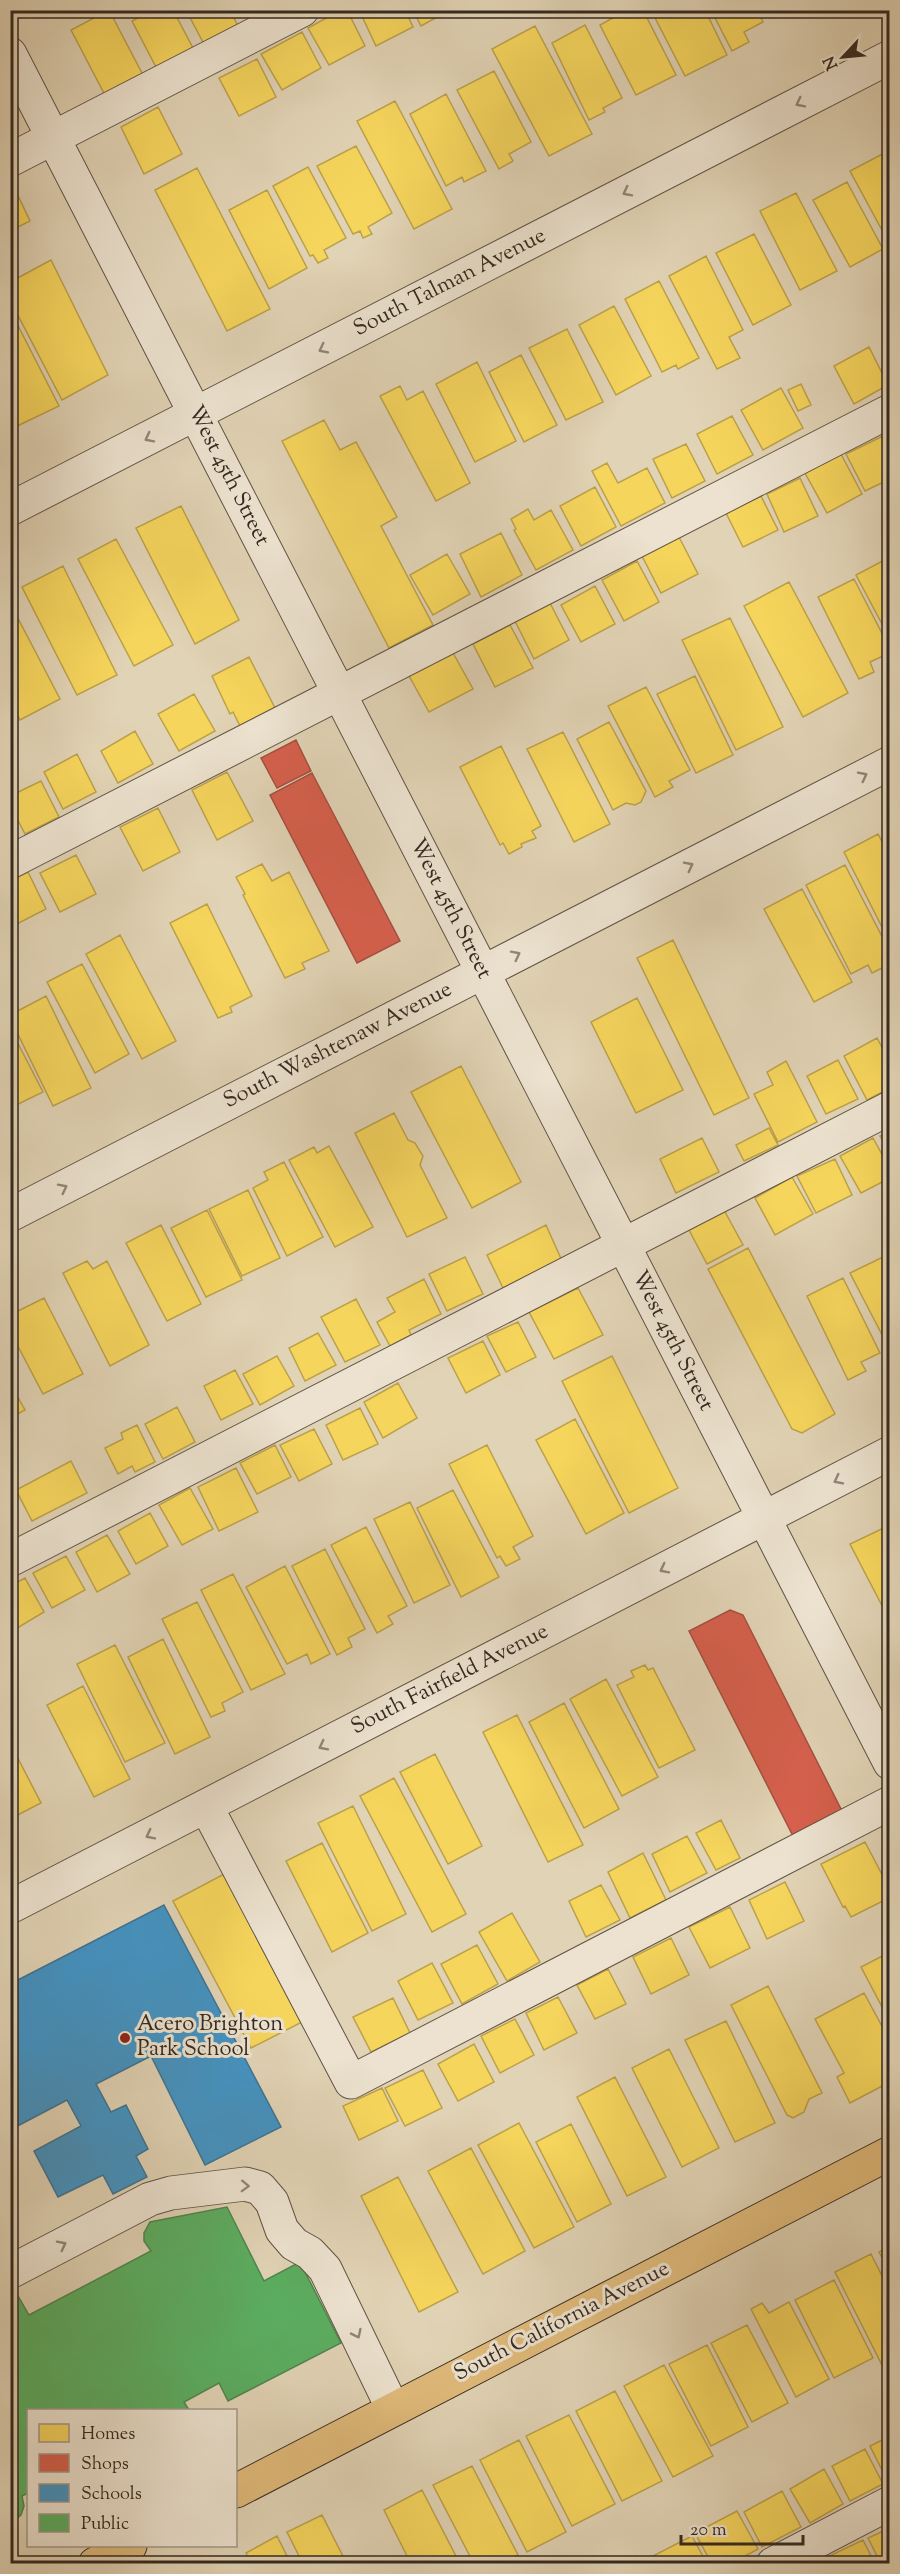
<svg xmlns="http://www.w3.org/2000/svg" width="900" height="2574" viewBox="0 0 900 2574" font-family="'Sorts Mill Goudy',serif">
<rect width="100%" height="100%" fill="#e1d3b5"/>
<filter id="stains"><feTurbulence type="fractalNoise" baseFrequency=".00333" numOctaves="4"/><feColorMatrix values="0 0 0 0 .2 0 0 0 0 .09 0 0 0 0 .02 0 0 0 .5 -.17"/></filter>
<radialGradient id="worn" r=".72"><stop offset=".6" stop-color="#630" stop-opacity="0"/><stop offset="1" stop-color="#630" stop-opacity=".3"/></radialGradient>
<path fill="#f6d55c" stroke="#bca14a" stroke-width="1.5" d="M 109,10 L 144,77 L 106,97 L 71,30 Z
M 153,10 L 173,10 L 194,50 L 157,69 L 132,21 Z
M 186,10 L 230,10 L 238,26 L 204,44 Z
M 243,10 L 269,10 L 249,21 Z
M 341,10 L 347,10 L 365,46 L 329,65 L 308,28 Z
M 359,10 L 405,10 L 413,27 L 376,46 Z
M 413,10 L 450,10 L 421,26 Z
M 627,10 L 643,10 L 676,75 L 636,95 L 600,25 Z
M 651,10 L 705,10 L 727,55 L 685,76 Z
M 711,10 L 757,10 L 763,22 L 744,32 L 749,42 L 732,51 Z
M 770,10 L 789,10 L 774,18 Z
M 585,25 L 622,98 L 603,108 L 605,112 L 589,120 L 552,43 Z
M 535,26 L 592,134 L 549,156 L 492,49 Z
M 302,32 L 321,68 L 282,90 L 261,54 Z
M 257,59 L 276,97 L 239,116 L 219,78 Z
M 494,71 L 531,142 L 509,154 L 513,161 L 499,169 L 457,90 Z
M 446,94 L 486,171 L 464,182 L 462,177 L 446,186 L 410,114 Z
M 395,101 L 452,209 L 414,229 L 357,121 Z
M 158,107 L 182,154 L 144,174 L 121,127 Z
M 356,146 L 392,213 L 368,227 L 372,234 L 363,238 L 360,231 L 353,234 L 317,166 Z
M 890,150 L 890,245 L 850,171 Z
M 308,167 L 346,238 L 324,250 L 328,258 L 318,263 L 313,255 L 310,256 L 273,186 Z
M 197,168 L 270,309 L 227,331 L 155,190 Z
M 847,182 L 883,249 L 850,267 L 813,200 Z
M 12,183 L 30,221 L 10,231 L 10,184 Z
M 267,190 L 307,268 L 269,289 L 229,210 Z
M 796,193 L 837,271 L 800,290 L 760,211 Z
M 754,234 L 791,305 L 753,325 L 716,253 Z
M 706,256 L 743,330 L 729,337 L 740,358 L 717,369 L 669,276 Z
M 51,260 L 108,375 L 62,400 L 10,300 L 10,282 Z
M 659,281 L 699,358 L 678,369 L 676,365 L 662,372 L 625,299 Z
M 614,306 L 651,376 L 616,395 L 579,325 Z
M 10,310 L 59,406 L 11,429 L 10,428 Z
M 567,329 L 603,402 L 566,420 L 529,348 Z
M 890,338 L 890,353 L 884,341 Z
M 869,347 L 888,385 L 854,404 L 834,366 Z
M 521,355 L 557,425 L 524,442 L 489,372 Z
M 477,362 L 516,441 L 475,462 L 436,384 Z
M 801,384 L 811,405 L 798,411 L 788,390 Z
M 400,386 L 407,400 L 423,391 L 470,483 L 436,501 L 380,396 Z
M 781,388 L 803,428 L 763,450 L 741,410 Z
M 732,416 L 753,455 L 717,474 L 697,434 Z
M 324,420 L 340,450 L 356,442 L 397,517 L 381,526 L 433,625 L 389,648 L 282,441 Z
M 883,436 L 890,450 L 890,479 L 865,491 L 846,454 Z
M 686,444 L 705,481 L 672,498 L 653,459 Z
M 841,454 L 862,494 L 827,513 L 805,473 Z
M 607,463 L 618,483 L 647,468 L 665,503 L 621,526 L 592,471 Z
M 800,478 L 818,516 L 784,532 L 767,494 Z
M 595,487 L 616,527 L 581,546 L 560,506 Z
M 761,496 L 778,530 L 743,547 L 726,513 Z
M 181,506 L 239,620 L 195,644 L 136,528 Z
M 528,509 L 534,520 L 551,510 L 573,550 L 536,570 L 514,530 L 516,529 L 511,519 Z
M 501,533 L 522,575 L 481,597 L 460,554 Z
M 679,537 L 698,574 L 661,593 L 642,556 Z
M 116,539 L 173,645 L 134,666 L 78,559 Z
M 447,554 L 470,594 L 433,615 L 410,575 Z
M 890,557 L 890,639 L 856,575 Z
M 637,561 L 659,602 L 624,621 L 602,580 Z
M 63,566 L 117,675 L 77,695 L 22,587 Z
M 854,579 L 890,649 L 890,653 L 870,662 L 874,672 L 859,679 L 818,597 Z
M 789,582 L 848,693 L 803,717 L 744,606 Z
M 595,586 L 615,624 L 581,642 L 561,605 Z
M 10,603 L 60,699 L 20,720 L 10,701 Z
M 550,603 L 569,640 L 534,659 L 515,621 Z
M 730,618 L 783,727 L 736,750 L 682,640 Z
M 510,625 L 533,668 L 495,687 L 473,644 Z
M 452,651 L 473,689 L 429,712 L 408,674 Z
M 249,657 L 275,708 L 240,726 L 233,712 L 230,714 L 212,676 Z
M 695,676 L 733,755 L 696,773 L 657,694 Z
M 646,687 L 690,770 L 669,781 L 673,787 L 655,797 L 608,706 Z
M 194,694 L 215,731 L 179,751 L 158,714 Z
M 609,722 L 646,791 L 641,802 L 635,805 L 626,803 L 613,810 L 577,739 Z
M 135,731 L 153,764 L 118,783 L 101,751 Z
M 563,732 L 610,824 L 574,842 L 527,749 Z
M 501,746 L 541,826 L 532,831 L 536,838 L 521,844 L 522,847 L 509,854 L 503,843 L 500,845 L 460,767 Z
M 77,754 L 96,792 L 63,809 L 44,772 Z
M 227,772 L 253,821 L 217,840 L 192,790 Z
M 41,781 L 59,817 L 25,834 L 10,805 L 10,796 Z
M 158,808 L 180,852 L 143,871 L 120,827 Z
M 878,834 L 890,857 L 890,943 L 844,852 Z
M 76,855 L 96,894 L 60,912 L 40,873 Z
M 262,864 L 272,881 L 289,872 L 329,951 L 302,963 L 305,969 L 285,978 L 243,895 L 245,894 L 236,877 Z
M 845,865 L 890,952 L 890,956 L 882,959 L 886,966 L 872,973 L 868,965 L 851,974 L 806,885 Z
M 28,872 L 46,909 L 15,925 L 10,916 L 10,881 Z
M 802,889 L 852,982 L 814,1002 L 764,909 Z
M 207,904 L 252,996 L 230,1007 L 232,1012 L 218,1018 L 170,923 Z
M 120,935 L 176,1041 L 142,1059 L 86,954 Z
M 673,940 L 749,1098 L 714,1115 L 637,958 Z
M 82,964 L 129,1054 L 95,1073 L 47,982 Z
M 46,996 L 91,1088 L 53,1106 L 10,1018 L 10,1015 Z
M 637,998 L 683,1090 L 636,1113 L 591,1022 Z
M 10,1028 L 43,1092 L 10,1108 Z
M 877,1038 L 890,1062 L 890,1088 L 867,1100 L 844,1056 Z
M 838,1060 L 858,1099 L 826,1114 L 807,1076 Z
M 786,1061 L 817,1122 L 778,1142 L 754,1094 L 773,1085 L 767,1072 Z
M 461,1066 L 521,1182 L 472,1208 L 411,1092 Z
M 394,1113 L 408,1140 L 415,1143 L 423,1156 L 420,1165 L 447,1218 L 407,1237 L 355,1133 Z
M 769,1128 L 778,1145 L 744,1161 L 736,1145 Z
M 890,1131 L 890,1153 L 880,1136 Z
M 702,1138 L 719,1172 L 676,1193 L 660,1159 Z
M 873,1138 L 890,1169 L 890,1178 L 861,1193 L 840,1156 Z
M 329,1146 L 373,1227 L 335,1247 L 289,1160 L 314,1147 L 317,1153 Z
M 835,1159 L 852,1195 L 816,1213 L 797,1176 Z
M 284,1162 L 323,1237 L 287,1256 L 253,1188 L 268,1180 L 264,1172 Z
M 792,1177 L 813,1214 L 775,1235 L 755,1198 Z
M 248,1190 L 280,1258 L 242,1276 L 209,1209 Z
M 207,1210 L 242,1280 L 206,1297 L 171,1228 Z
M 724,1210 L 743,1245 L 707,1264 L 689,1230 Z
M 161,1225 L 201,1304 L 167,1321 L 126,1243 Z
M 546,1225 L 562,1261 L 504,1290 L 487,1255 Z
M 748,1248 L 835,1414 L 802,1433 L 792,1429 L 708,1269 Z
M 465,1257 L 483,1294 L 447,1311 L 429,1274 Z
M 883,1257 L 890,1269 L 890,1350 L 850,1273 Z
M 87,1261 L 93,1269 L 107,1261 L 149,1345 L 110,1366 L 63,1273 Z
M 843,1278 L 880,1353 L 861,1362 L 866,1371 L 848,1380 L 807,1296 Z
M 424,1279 L 441,1314 L 409,1330 L 411,1335 L 390,1346 L 377,1322 L 395,1312 L 387,1298 Z
M 578,1288 L 603,1335 L 554,1359 L 529,1312 Z
M 44,1298 L 83,1374 L 43,1394 L 10,1331 L 10,1315 Z
M 356,1299 L 380,1345 L 345,1362 L 321,1317 Z
M 518,1322 L 536,1357 L 506,1372 L 487,1336 Z
M 318,1333 L 336,1365 L 305,1381 L 289,1348 Z
M 483,1341 L 500,1375 L 466,1393 L 448,1358 Z
M 277,1356 L 294,1386 L 260,1405 L 243,1374 Z
M 612,1356 L 678,1488 L 629,1513 L 562,1381 Z
M 235,1370 L 253,1404 L 221,1420 L 204,1386 Z
M 10,1383 L 25,1410 L 10,1418 Z
M 398,1383 L 417,1418 L 383,1438 L 364,1402 Z
M 177,1407 L 195,1442 L 163,1459 L 145,1424 Z
M 360,1408 L 378,1444 L 343,1460 L 326,1425 Z
M 575,1419 L 624,1513 L 586,1534 L 536,1440 Z
M 137,1425 L 155,1462 L 135,1472 L 132,1466 L 118,1474 L 105,1448 L 123,1439 L 121,1433 Z
M 314,1429 L 332,1464 L 299,1481 L 280,1445 Z
M 275,1445 L 291,1477 L 257,1494 L 240,1463 Z
M 487,1445 L 533,1536 L 513,1547 L 520,1559 L 506,1566 L 500,1556 L 497,1558 L 449,1464 Z
M 71,1461 L 87,1493 L 32,1521 L 16,1490 Z
M 236,1468 L 258,1512 L 219,1531 L 198,1487 Z
M 190,1488 L 213,1529 L 182,1545 L 159,1505 Z
M 453,1490 L 499,1577 L 461,1597 L 417,1508 Z
M 410,1502 L 450,1585 L 414,1603 L 374,1519 Z
M 150,1513 L 168,1546 L 136,1564 L 118,1531 Z
M 890,1525 L 890,1621 L 850,1544 Z
M 366,1527 L 407,1606 L 388,1616 L 393,1624 L 377,1633 L 331,1545 Z
M 107,1535 L 130,1574 L 97,1592 L 76,1552 Z
M 325,1549 L 365,1629 L 348,1638 L 352,1647 L 337,1655 L 292,1566 Z
M 66,1556 L 85,1590 L 52,1608 L 33,1573 Z
M 285,1566 L 330,1654 L 311,1664 L 307,1654 L 287,1664 L 246,1587 Z
M 233,1574 L 285,1674 L 251,1690 L 201,1590 Z
M 25,1578 L 44,1612 L 14,1630 L 10,1624 L 10,1586 Z
M 197,1602 L 243,1692 L 222,1703 L 225,1711 L 211,1717 L 162,1619 Z
M 163,1639 L 210,1737 L 175,1754 L 128,1657 Z
M 115,1645 L 165,1743 L 125,1762 L 77,1664 Z
M 645,1665 L 648,1670 L 653,1668 L 695,1750 L 659,1768 L 617,1685 L 634,1677 L 631,1671 Z
M 606,1679 L 658,1777 L 622,1796 L 570,1699 Z
M 83,1686 L 130,1779 L 94,1797 L 47,1705 Z
M 564,1703 L 619,1809 L 584,1828 L 529,1722 Z
M 517,1715 L 583,1845 L 548,1862 L 483,1732 Z
M 10,1743 L 41,1803 L 10,1819 Z
M 435,1754 L 482,1846 L 448,1864 L 400,1772 Z
M 394,1778 L 466,1914 L 432,1932 L 360,1796 Z
M 353,1806 L 406,1914 L 372,1931 L 318,1823 Z
M 721,1820 L 740,1858 L 716,1870 L 696,1833 Z
M 687,1836 L 707,1873 L 670,1892 L 652,1854 Z
M 865,1842 L 887,1884 L 882,1886 L 887,1899 L 851,1917 L 845,1906 L 843,1907 L 821,1864 Z
M 322,1843 L 368,1933 L 332,1952 L 286,1861 Z
M 643,1853 L 666,1900 L 630,1918 L 608,1872 Z
M 226,1873 L 304,2021 L 251,2048 L 173,1901 Z
M 785,1882 L 804,1921 L 767,1939 L 749,1900 Z
M 601,1885 L 620,1920 L 586,1937 L 569,1901 Z
M 730,1907 L 750,1948 L 710,1968 L 689,1927 Z
M 512,1913 L 540,1962 L 507,1981 L 479,1932 Z
M 671,1938 L 689,1975 L 651,1994 L 633,1957 Z
M 477,1945 L 498,1984 L 462,2004 L 441,1964 Z
M 890,1952 L 890,2022 L 861,1967 Z
M 432,1963 L 453,2003 L 418,2020 L 398,1981 Z
M 608,1969 L 626,2004 L 595,2019 L 577,1985 Z
M 768,1986 L 822,2093 L 809,2099 L 804,2112 L 793,2118 L 787,2115 L 731,2005 Z
M 864,1993 L 890,2041 L 890,2085 L 888,2083 L 850,2103 L 837,2077 L 844,2073 L 815,2019 Z
M 558,1997 L 577,2033 L 544,2050 L 526,2013 Z
M 393,1998 L 410,2033 L 371,2052 L 353,2017 Z
M 515,2019 L 534,2055 L 500,2073 L 481,2036 Z
M 726,2021 L 775,2123 L 735,2142 L 685,2040 Z
M 474,2044 L 494,2082 L 458,2101 L 438,2064 Z
M 669,2049 L 719,2148 L 682,2167 L 632,2068 Z
M 423,2070 L 442,2108 L 405,2126 L 385,2088 Z
M 615,2077 L 666,2177 L 627,2196 L 577,2097 Z
M 382,2088 L 398,2121 L 359,2140 L 343,2106 Z
M 519,2123 L 574,2227 L 534,2248 L 478,2145 Z
M 571,2124 L 611,2204 L 577,2222 L 536,2142 Z
M 471,2148 L 525,2251 L 483,2274 L 428,2171 Z
M 398,2177 L 458,2292 L 419,2312 L 361,2196 Z
M 890,2246 L 890,2272 L 879,2252 Z
M 871,2254 L 890,2292 L 890,2369 L 885,2371 L 835,2272 Z
M 834,2280 L 873,2358 L 834,2378 L 795,2300 Z
M 789,2302 L 829,2379 L 796,2397 L 751,2309 L 762,2303 L 769,2313 Z
M 747,2325 L 788,2403 L 752,2422 L 711,2343 Z
M 707,2345 L 748,2427 L 711,2446 L 669,2364 Z
M 664,2365 L 713,2456 L 673,2477 L 624,2386 Z
M 615,2391 L 662,2481 L 622,2501 L 576,2411 Z
M 569,2415 L 615,2504 L 572,2526 L 526,2436 Z
M 890,2436 L 890,2481 L 888,2482 L 870,2446 Z
M 519,2440 L 566,2532 L 527,2552 L 480,2460 Z
M 865,2449 L 883,2484 L 850,2501 L 832,2466 Z
M 472,2466 L 518,2555 L 502,2564 L 474,2564 L 433,2485 Z
M 824,2469 L 843,2504 L 810,2523 L 790,2489 Z
M 422,2490 L 460,2564 L 411,2564 L 384,2510 Z
M 782,2491 L 801,2527 L 762,2547 L 744,2512 Z
M 737,2511 L 758,2549 L 731,2564 L 712,2564 L 695,2533 Z
M 322,2515 L 347,2564 L 303,2564 L 287,2532 Z
M 890,2528 L 890,2564 L 881,2564 L 868,2538 Z
M 277,2536 L 291,2564 L 252,2564 L 246,2553 Z
M 692,2536 L 707,2564 L 649,2564 L 647,2559 Z
M 863,2540 L 875,2564 L 826,2564 L 823,2559 Z
M 636,2556 L 640,2564 L 622,2564 Z"/>
<path fill="#d6604d" stroke="#a55040" stroke-width="1.5" d="M 296,740 L 311,771 L 277,788 L 261,758 Z
M 312,773 L 400,941 L 357,963 L 270,795 Z
M 730,1610 L 743,1615 L 844,1815 L 795,1840 L 689,1631 Z"/>
<path fill="#4393c3" stroke="#3e7392" stroke-width="1.5" d="M 164,1905 L 281,2127 L 205,2165 L 151,2056 L 96,2084 L 111,2112 L 126,2105 L 148,2149 L 136,2156 L 147,2177 L 113,2194 L 103,2175 L 58,2197 L 34,2151 L 81,2126 L 67,2100 L 10,2130 L 10,1984 Z"/>
<path fill="#5aae61" stroke="#4f864e" stroke-width="1.5" d="M 227,2207 L 264,2281 L 300,2262 L 341,2343 L 228,2401 L 219,2383 L 184,2402 L 189,2410 L 28,2410 L 28,2493 L 22,2496 L 24,2506 L 21,2515 L 10,2523 L 10,2282 L 29,2315 L 151,2251 L 144,2241 L 144,2233 L 150,2222 Z"/>
<g fill="none" stroke-linecap="round" stroke-linejoin="round">
<defs>
<path id="minor" d="M 10,54 L 890,1763
M 10,160 L 302,10
M 10,509 L 890,57
M 10,862 L 890,411
M 10,1215 L 890,763
M 10,1560 L 890,1108
M 206,1806 L 351,2082 L 890,1803
M 10,1907 L 890,1453
M 10,2272 L 150,2199 L 171,2193 L 245,2184 L 260,2188 L 272,2202 L 282,2230 L 294,2244 L 310,2253 L 325,2269 L 393,2409
M 773,2564 L 890,2503"/>
<path id="major" d="M 236,2491 L 890,2153
M 95,2564 L 130,2546"/>
</defs>
<use href="#minor" stroke="#5f5445" stroke-width="35"/>
<use href="#major" stroke="#342920" stroke-width="35"/>
<use href="#minor" stroke="#ece2cf" stroke-width="33"/>
<use href="#major" stroke="#e0ba7a" stroke-width="33"/>
</g>
<defs><path id="oneway-chevron" d="M-2-3.5L2.5 0L-2 3.5" fill="none" stroke-width="1.6" stroke-linecap="round" stroke-linejoin="round" transform="scale(1.5)"/></defs>
<g stroke="#908678">
<use href="#oneway-chevron" transform="translate(800 103) rotate(153)"/>
<use href="#oneway-chevron" transform="translate(627 192) rotate(153)"/>
<use href="#oneway-chevron" transform="translate(323 349) rotate(153)"/>
<use href="#oneway-chevron" transform="translate(149 438) rotate(153)"/>
<use href="#oneway-chevron" transform="translate(863 776) rotate(-27)"/>
<use href="#oneway-chevron" transform="translate(689 866) rotate(-27)"/>
<use href="#oneway-chevron" transform="translate(516 955) rotate(-27)"/>
<use href="#oneway-chevron" transform="translate(63 1188) rotate(-27)"/>
<use href="#oneway-chevron" transform="translate(838 1480) rotate(153)"/>
<use href="#oneway-chevron" transform="translate(664 1569) rotate(153)"/>
<use href="#oneway-chevron" transform="translate(323 1746) rotate(153)"/>
<use href="#oneway-chevron" transform="translate(150 1835) rotate(153)"/>
<use href="#oneway-chevron" transform="translate(245 2186) rotate(2)"/>
<use href="#oneway-chevron" transform="translate(62 2245) rotate(-27)"/>
<use href="#oneway-chevron" transform="translate(357 2334) rotate(64)"/>
</g>
<circle fill="#8f2418" stroke="#ece2cf" stroke-width="2" cx="125" cy="2038" r="6"/>
<g text-anchor="middle" dominant-baseline="central" stroke-width="6" stroke-linejoin="round" paint-order="stroke">
<g font-size="22" fill="#342920" stroke="#ece2cf">
<text transform="translate(450 283) rotate(-27)">South Talman Avenue</text>
<text transform="translate(228 476) rotate(63)">West 45th Street</text>
<text transform="translate(450 909) rotate(63)">West 45th Street</text>
<text transform="translate(338 1046) rotate(-27)">South Washtenaw Avenue</text>
<text transform="translate(672 1341) rotate(63)">West 45th Street</text>
<text transform="translate(450 1680) rotate(-27)">South Fairfield Avenue</text>
<text transform="translate(562 2322) rotate(-27)">South California Avenue</text>
</g>
<g font-size="22" fill="#342920" stroke="#ece2cf" text-anchor="start">
<text x="137" y="2025">Acero Brighton<tspan x="137" dy="25">Park School</tspan></text>
</g>
</g>
<rect width="900" height="2574" fill="none" stroke="#e1d3b5" stroke-width="36"/>
<rect x="12" y="12" width="876" height="2550" fill="none" stroke="#342920" stroke-width="3"/>
<rect x="18" y="18" width="864" height="2538" fill="none" stroke="#342920" stroke-width="1.5"/>
<rect x="27" y="2409" width="210" height="138" fill="#ece2cf" stroke="#a29889" stroke-width="1.5"/>
<rect x="39" y="2424" width="30" height="18" fill="#f6d55c" stroke="#a29889" stroke-width="1.5"/>
<text x="81" y="2439" font-size="18" fill="#342920">Homes</text>
<rect x="39" y="2454" width="30" height="18" fill="#d6604d" stroke="#a29889" stroke-width="1.5"/>
<text x="81" y="2469" font-size="18" fill="#342920">Shops</text>
<rect x="39" y="2484" width="30" height="18" fill="#4393c3" stroke="#a29889" stroke-width="1.5"/>
<text x="81" y="2499" font-size="18" fill="#342920">Schools</text>
<rect x="39" y="2514" width="30" height="18" fill="#5aae61" stroke="#a29889" stroke-width="1.5"/>
<text x="81" y="2529" font-size="18" fill="#342920">Public</text>
<g transform="translate(843 57) rotate(244)" stroke="#ece2cf" stroke-width="4.5" paint-order="stroke">
<path d="M0-4.5L10 22L0 15L-10 22Z" fill="#342920"/>
<text y="-9" font-size="16" font-weight="bold" text-anchor="middle" fill="#342920">N</text>
</g>
<path d="M681 2535v9h122v-9" fill="none" stroke="#342920" stroke-width="3"/>
<text x="690" y="2535" font-size="18" fill="#342920" stroke="#ece2cf" stroke-width="4.5" paint-order="stroke">20 m</text>
<rect width="100%" height="100%" filter="url(#stains)"/>
<rect width="100%" height="100%" fill="url(#worn)"/>
</svg>
